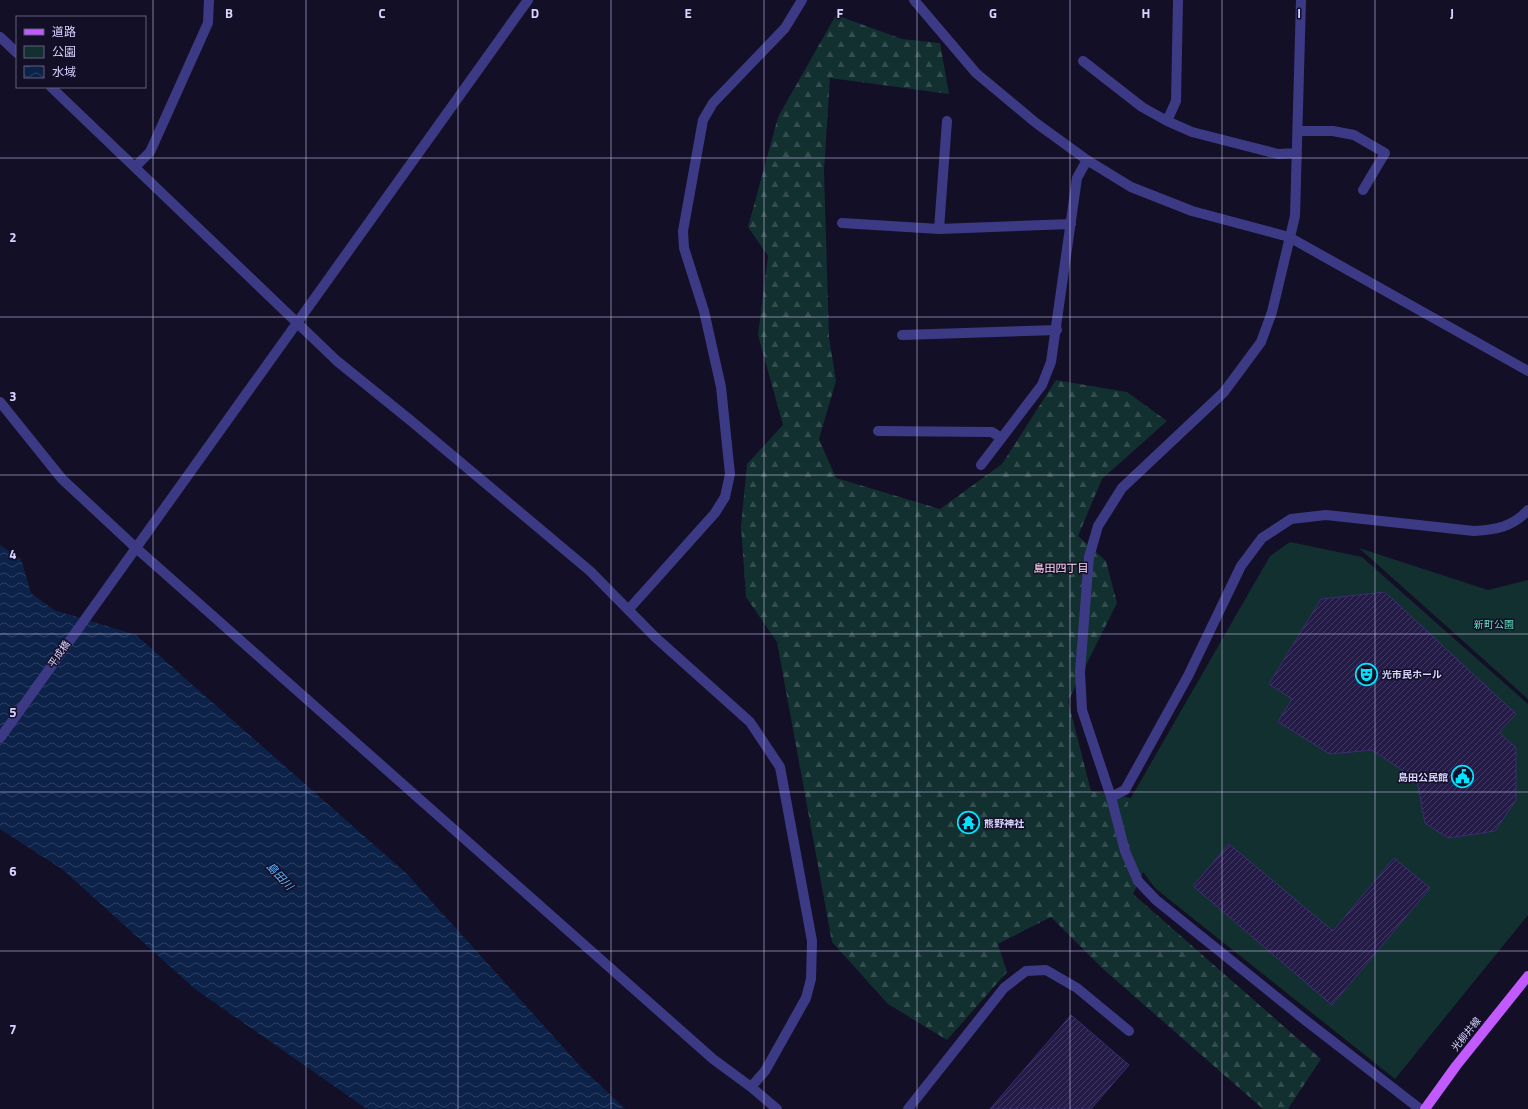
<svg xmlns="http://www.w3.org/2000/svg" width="1528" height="1109" viewBox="0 0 1528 1109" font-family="'Titillium Web','Noto Sans JP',sans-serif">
<defs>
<pattern id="forest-firs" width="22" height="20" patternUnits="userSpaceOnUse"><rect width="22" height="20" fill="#12302f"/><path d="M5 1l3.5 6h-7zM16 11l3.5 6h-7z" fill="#344d4e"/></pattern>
<pattern id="water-waves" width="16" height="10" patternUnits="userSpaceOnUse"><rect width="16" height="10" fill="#0c2248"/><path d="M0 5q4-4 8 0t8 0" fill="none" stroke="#2f4163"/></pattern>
<pattern id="building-hatch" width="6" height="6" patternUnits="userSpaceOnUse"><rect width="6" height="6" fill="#241b47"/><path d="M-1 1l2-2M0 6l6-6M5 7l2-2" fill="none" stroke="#433b63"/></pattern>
</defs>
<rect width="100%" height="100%" fill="#130f26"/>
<path fill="url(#forest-firs)" d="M 836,15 L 902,39 L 940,43 L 949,94 L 830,78 L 824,171 L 829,337 L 836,381 L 819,439 L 836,478 L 940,509 L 1002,464 L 1056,380 L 1127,392 L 1167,421 L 1102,479 L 1078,536 L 1106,561 L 1117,603 L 1068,701 L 1091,791 L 1137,799 L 1168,819 L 1133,894 L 1321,1059 L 1288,1109 L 1263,1109 L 1102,968 L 1051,917 L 998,944 L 1007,972 L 947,1040 L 888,1004 L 832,942 L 777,642 L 746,597 L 741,526 L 747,464 L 783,425 L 758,335 L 768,256 L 748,227 L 778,117 Z"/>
<path fill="#12302f" d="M 1290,542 L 1362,557 L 1528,704 L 1528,915 L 1395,1079 L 1156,889 C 1140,870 1127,847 1124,822 C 1124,816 1127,809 1128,803 L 1270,556 Z
M 1359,548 L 1488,590 L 1528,580 L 1528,699 Z"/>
<path fill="url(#water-waves)" d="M 0,545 L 21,559 L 31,593 L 54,610 L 136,635 L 406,873 L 581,1067 L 625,1109 L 367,1109 L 195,989 L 62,869 L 0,829 Z"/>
<path fill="url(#building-hatch)" stroke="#3b2d73" d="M 1385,592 L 1516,714 L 1499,732 L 1516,748 L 1516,800 L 1495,831 L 1448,838 L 1425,823 L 1417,780 L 1372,750 L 1330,754 L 1278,722 L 1292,699 L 1269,684 L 1321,599 Z
M 1229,844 L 1333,931 L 1394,858 L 1430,888 L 1332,1005 L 1193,886 Z
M 1071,1015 L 1129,1065 L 1091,1109 L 990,1109 Z"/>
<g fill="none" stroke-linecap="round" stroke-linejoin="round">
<path stroke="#3d3a85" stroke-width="10" d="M 914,0 L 976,73 L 1036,123 L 1087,160 L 1131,187 L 1192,211 L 1289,237 L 1528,371
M 1301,0 L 1295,216 L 1272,312 L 1261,342 L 1224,392 L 1122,488 L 1098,526 L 1089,557 L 1080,672 L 1082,710 L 1111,797 L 1125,851 L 1138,881 L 1156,900 L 1305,1020 L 1420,1109
M 1083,61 L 1142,107 L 1167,121 L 1192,132 L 1278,154 L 1297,153
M 1167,121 L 1176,101 L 1178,0
M 1298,131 L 1333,131 L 1354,135 L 1385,153 L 1363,190
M 135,167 L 150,152 L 208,23 L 209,0
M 842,223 L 939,229 L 1071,224
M 939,229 L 947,121
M 902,335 L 1057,330
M 0,402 L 62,479 L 135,547
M 878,431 L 992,432 L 1001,438
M 981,465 L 1042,385 L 1051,362 L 1077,178 L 1087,160
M 629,609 L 715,513 L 725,497 L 730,474 L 721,387 L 704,311 L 684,248 L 683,231 L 703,120 L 713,103 L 785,28 L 802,0
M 1111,797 L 1125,790 L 1188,676 L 1241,566 L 1262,538 L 1291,519 L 1326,515 L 1474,531 C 1495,530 1513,527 1528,510
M 908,1109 L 1004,988 L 1026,971 L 1046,970 L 1077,988 L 1129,1031"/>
<path stroke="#3d3a85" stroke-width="10" d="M 0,37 L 17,53
M 51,87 L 337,361 L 410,420 L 590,571 L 655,637 L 750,722 L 780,767 L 812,941 L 811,979 L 806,998 L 765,1071 L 751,1087
M 135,547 L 713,1059 L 751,1087 L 777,1109
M 0,738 L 528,0"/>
<path stroke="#c25bff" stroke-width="10" d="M 1425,1109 L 1456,1066 L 1528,976"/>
</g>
<path fill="none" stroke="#d9d4ff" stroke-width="1" stroke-opacity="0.55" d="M 153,0 L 153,1109M 306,0 L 306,1109M 458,0 L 458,1109M 611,0 L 611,1109M 764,0 L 764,1109M 917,0 L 917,1109M 1070,0 L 1070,1109M 1222,0 L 1222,1109M 1375,0 L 1375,1109M 0,158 L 1528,158M 0,317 L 1528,317M 0,475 L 1528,475M 0,634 L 1528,634M 0,792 L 1528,792M 0,951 L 1528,951"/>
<defs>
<symbol id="theatre-ring" viewBox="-11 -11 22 22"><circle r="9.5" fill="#130f26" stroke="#00e5ff" stroke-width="1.5"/><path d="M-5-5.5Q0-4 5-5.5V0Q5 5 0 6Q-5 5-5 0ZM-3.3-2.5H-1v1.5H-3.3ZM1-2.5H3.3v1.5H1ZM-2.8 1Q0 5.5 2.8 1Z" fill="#00e5ff"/></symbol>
<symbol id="civic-ring" viewBox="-11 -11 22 22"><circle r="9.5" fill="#130f26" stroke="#00e5ff" stroke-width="1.5"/><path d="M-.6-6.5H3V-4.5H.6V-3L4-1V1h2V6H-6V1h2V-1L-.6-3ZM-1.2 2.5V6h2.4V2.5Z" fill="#00e5ff"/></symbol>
<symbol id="temple-ring" viewBox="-11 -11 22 22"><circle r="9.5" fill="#130f26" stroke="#00e5ff" stroke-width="1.5"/><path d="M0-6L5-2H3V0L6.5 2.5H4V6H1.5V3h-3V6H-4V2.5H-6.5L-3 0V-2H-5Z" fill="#00e5ff"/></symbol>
</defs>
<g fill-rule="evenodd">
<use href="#theatre-ring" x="1354" y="662" width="25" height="25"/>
<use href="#civic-ring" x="1450" y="764" width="25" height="25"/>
<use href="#temple-ring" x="956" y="810" width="25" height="25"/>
</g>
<g text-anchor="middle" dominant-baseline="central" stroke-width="3" stroke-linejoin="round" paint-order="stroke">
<g font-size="10" fill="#5fe0c0" stroke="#130f26">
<text x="1494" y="624">新町公園</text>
</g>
<g font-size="10" fill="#d9d4ff" stroke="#130f26">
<text transform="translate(59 654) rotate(-55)">平成橋</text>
<text transform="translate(1466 1034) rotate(-51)">光柳井線</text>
</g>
<g font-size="10" font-weight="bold" fill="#d9d4ff" stroke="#130f26" text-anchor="start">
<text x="1382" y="674">光市民ホール</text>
<text x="1448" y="777" text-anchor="end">島田公民館</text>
<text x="984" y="823">熊野神社</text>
</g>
<g font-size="11" fill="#ffd6f0" stroke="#130f26">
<text x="1061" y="568">島田四丁目</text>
</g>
<g font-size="11" font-style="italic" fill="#62b6ff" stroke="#130f26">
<text transform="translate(280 876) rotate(47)">島田川</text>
</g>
</g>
<g font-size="13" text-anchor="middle" font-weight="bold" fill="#d9d4ff" stroke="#130f26" stroke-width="3" stroke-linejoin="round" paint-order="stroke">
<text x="229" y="18">B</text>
<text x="382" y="18">C</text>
<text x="535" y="18">D</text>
<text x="688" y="18">E</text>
<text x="840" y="18">F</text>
<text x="993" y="18">G</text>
<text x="1146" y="18">H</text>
<text x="1299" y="18">I</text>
<text x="1452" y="18">J</text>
<text x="13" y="242">2</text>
<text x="13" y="401">3</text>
<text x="13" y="559">4</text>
<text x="13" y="717">5</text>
<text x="13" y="876">6</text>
<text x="13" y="1034">7</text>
</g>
<rect x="16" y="16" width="130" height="72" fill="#130f26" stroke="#625e7d"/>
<rect x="24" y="29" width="20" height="6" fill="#c25bff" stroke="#625e7d"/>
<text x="52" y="36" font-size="12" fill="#d9d4ff">道路</text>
<rect x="24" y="46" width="20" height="12" fill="#12302f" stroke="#625e7d"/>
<text x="52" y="56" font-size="12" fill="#d9d4ff">公園</text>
<rect x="24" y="66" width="20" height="12" fill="url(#water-waves)" stroke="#625e7d"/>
<text x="52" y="76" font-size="12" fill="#d9d4ff">水域</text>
</svg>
